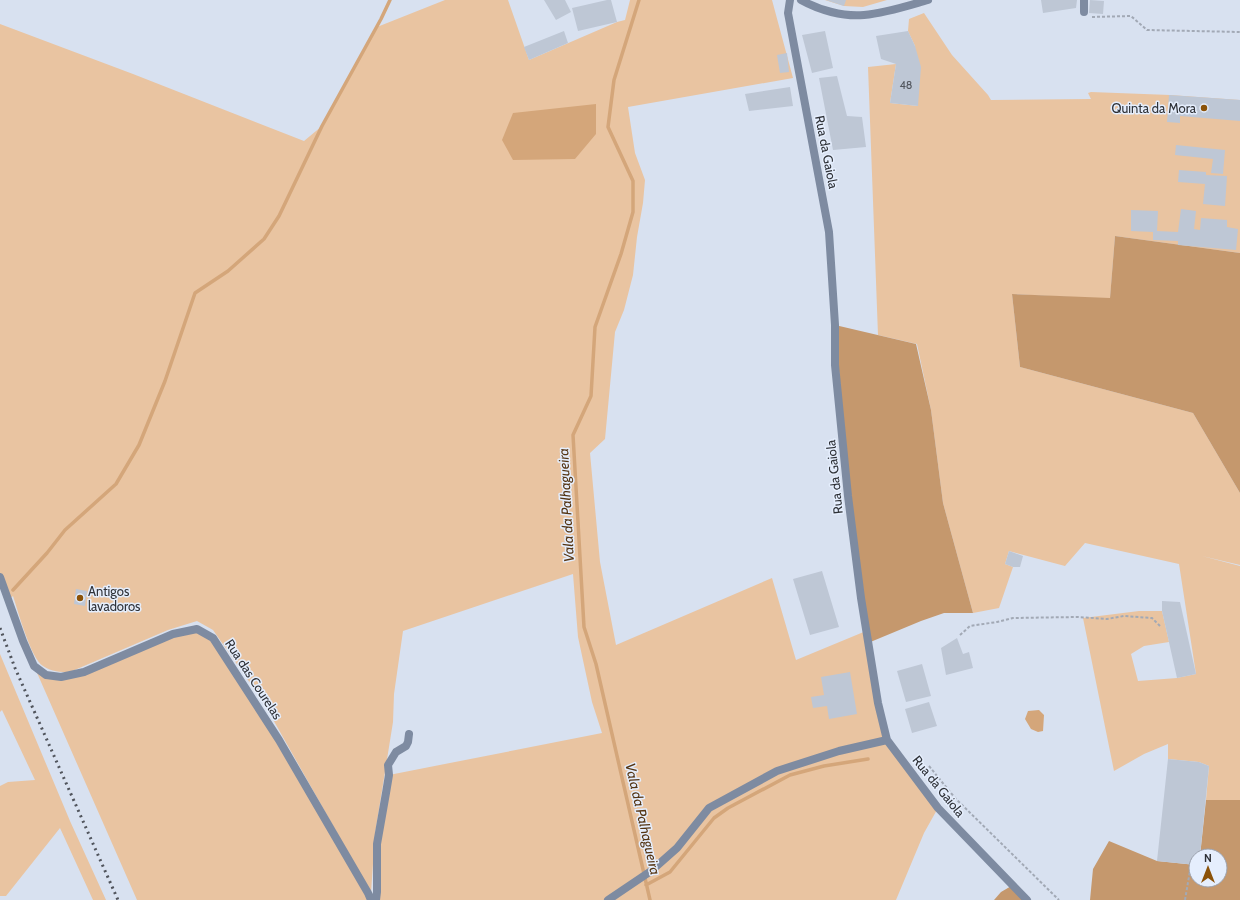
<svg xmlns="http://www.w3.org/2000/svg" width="1240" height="900" viewBox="0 0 1240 900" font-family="Cabin,sans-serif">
<rect width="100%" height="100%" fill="#d8e1f0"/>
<path fill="#e9c4a1" d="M 445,0 L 508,0 L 529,60 L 617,22 L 625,20 L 630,0 L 772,0 L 793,78 L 628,107 L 635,153 L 645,180 L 643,203 L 637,237 L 633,275 L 624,310 L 615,332 L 605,439 L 590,453 L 600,562 L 616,645 L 772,578 L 796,660 L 866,631 L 887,739 L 938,808 L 924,833 L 896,900 L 376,900 L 377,844 L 389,775 L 602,733 L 592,702 L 578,637 L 573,574 L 403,631 L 394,694 L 393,722 L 375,834 L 371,893 L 262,700 L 213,630 L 197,621 L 168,630 L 70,672 C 60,672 52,672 43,666 C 31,659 18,611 13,596 L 8,600 L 0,577 L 0,24 L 133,74 L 304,141 L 322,126 L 377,27 Z
M 825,0 L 887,0 L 863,7 L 844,6 Z
M 924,13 L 952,55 L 988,95 L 991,100 L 1091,99 L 1088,93 L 1091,92 L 1170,95 L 1240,100 L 1240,253 L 1115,236 L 1110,299 L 1012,294 L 1020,367 L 1193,413 L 1240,493 L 1240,565 L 1202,556 L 1240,566 L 1240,800 L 1206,800 L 1209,766 L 1199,762 L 1168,759 L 1168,744 L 1144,754 L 1114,771 L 1083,618 L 1139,611 L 1162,611 L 1169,642 L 1144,646 L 1131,654 L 1138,681 L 1177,678 L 1196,674 L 1179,564 L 1085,543 L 1065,566 L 1009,551 L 1005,564 L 1013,567 L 999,608 L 973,613 L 943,503 L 931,410 L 917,344 L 878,335 L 868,67 L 896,64 L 890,103 L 918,106 L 915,46 L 908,31 L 909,19 Z
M 197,629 L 213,638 L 253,697 L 371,900 L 137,900 L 34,666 L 61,677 Z
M 0,654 L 70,821 L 106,900 L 93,900 L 60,828 L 6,896 L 0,896 L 0,786 L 8,782 L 35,780 L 2,710 L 0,712 Z"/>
<path fill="#c5986d" d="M 1115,236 L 1240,253 L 1240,493 L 1193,413 L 1020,367 L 1012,294 L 1110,298 Z
M 835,325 L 916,344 L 931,410 L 943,503 L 973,613 L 944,613 L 921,621 L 868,643 L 854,542 Z
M 1206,800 L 1240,800 L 1240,900 L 1090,900 L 1093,869 L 1109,841 L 1157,861 L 1196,865 L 1196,880 L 1220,880 L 1220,856 L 1200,856 Z
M 1013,885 L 1027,900 L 994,900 L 1001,892 Z"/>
<path fill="#d4a67a" d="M 596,104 L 596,134 L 575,159 L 513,160 L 502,140 L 513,113 Z
M 1039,710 L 1044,715 L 1043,731 L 1038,732 L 1031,729 L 1025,719 L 1028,711 Z"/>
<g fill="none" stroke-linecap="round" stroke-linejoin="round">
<path stroke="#d4a67a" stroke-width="3.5" d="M 639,0 L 614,80 L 608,127 L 633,181 L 633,212 L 621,254 L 595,327 L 591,396 L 573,435 L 584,627 L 596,664 L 650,900
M 13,590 L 47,553 L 65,530 L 116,484 L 139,445 L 165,381 L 195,293 L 228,271 L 264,239 L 279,216 L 322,126 L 381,19 L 390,0
M 646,885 L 670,872 L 714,818 L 728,808 L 790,775 L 824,766 L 868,759"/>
</g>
<path fill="#bec7d5" d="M 544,0 L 565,0 L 571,12 L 556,20 Z
M 607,0 L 611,0 L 617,22 L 578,31 L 572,8 Z
M 826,0 L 846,0 L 844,6 Z
M 1041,0 L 1077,0 L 1076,8 L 1043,13 Z
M 1090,0 L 1104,1 L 1103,14 L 1089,13 Z
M 564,31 L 568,43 L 529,60 L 524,47 Z
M 825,31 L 833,68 L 812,73 L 802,35 Z
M 908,31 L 915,46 L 921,67 L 918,106 L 890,103 L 896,64 L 881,59 L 876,36 Z
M 787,53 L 789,72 L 780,73 L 777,55 Z
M 837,76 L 847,116 L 862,117 L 866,147 L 833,150 L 819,78 Z
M 790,87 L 793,106 L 749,111 L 745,94 Z
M 1169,95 L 1240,100 L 1240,121 L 1180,116 L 1180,123 L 1167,122 Z
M 1176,145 L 1225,150 L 1223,174 L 1211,173 L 1213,159 L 1175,155 Z
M 1179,170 L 1206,172 L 1206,175 L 1227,176 L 1225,206 L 1203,204 L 1205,184 L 1178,182 Z
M 1181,209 L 1196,211 L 1194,229 L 1200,230 L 1201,218 L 1227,220 L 1227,227 L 1238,229 L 1236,250 L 1178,245 L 1178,241 L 1153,240 L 1153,232 L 1131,231 L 1131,210 L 1158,211 L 1157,231 L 1178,232 Z
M 1009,551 L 1023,556 L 1020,567 L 1013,567 L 1005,564 Z
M 822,571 L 839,627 L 810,635 L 793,579 Z
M 76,589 L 87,591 L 85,606 L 74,604 Z
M 1162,601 L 1180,602 L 1196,674 L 1177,678 L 1162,611 Z
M 957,638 L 963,654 L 969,652 L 973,668 L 946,675 L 941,648 Z
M 922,664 L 931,696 L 906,702 L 897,671 Z
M 850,672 L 857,714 L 829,719 L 827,706 L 813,708 L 811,697 L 824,695 L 821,677 Z
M 929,702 L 937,726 L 912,733 L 905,709 Z
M 1168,759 L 1199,762 L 1209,766 L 1200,856 L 1196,856 L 1196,865 L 1157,861 Z"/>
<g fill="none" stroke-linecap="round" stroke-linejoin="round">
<path stroke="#a2a9b5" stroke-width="2" stroke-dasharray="3 2" stroke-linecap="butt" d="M 1092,17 L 1131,16 L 1147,30 L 1240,32
M 960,635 L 970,626 L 997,622 L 1013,618 L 1078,617 L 1107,619 L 1124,616 L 1152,618 L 1160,626
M 929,766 L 955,798 L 1059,900
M 1185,900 L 1192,859"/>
<path stroke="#7e8ba1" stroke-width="8" d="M 790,0 L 788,13 L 829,232 L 835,325 L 835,365 L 848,496 L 861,598 L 878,703 L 887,740 L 938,808 L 1027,900
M 1084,0 L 1084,12
M 0,577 L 23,641 L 34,666 L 46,675 L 61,677 L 84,672 L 173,634 L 197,629 L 213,638 L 279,740 L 368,893 L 371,900
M 376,900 L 377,892 L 377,844 L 386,793 L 389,775 L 388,765 L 396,752 L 406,746 L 408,742 L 409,734
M 608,900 L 651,871 L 677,848 L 709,808 L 777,771 L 839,751 L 887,740"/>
<path stroke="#7e8ba1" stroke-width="8" d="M 801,0 C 819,10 843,17 864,15 C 886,13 907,6 928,0"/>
<path stroke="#50545c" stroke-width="3" stroke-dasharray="2 4" stroke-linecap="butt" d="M 0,628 L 15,668 L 118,900"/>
</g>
<g fill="#8b5208" stroke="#e5eefd" stroke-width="1.5">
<circle cx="1204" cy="108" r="4"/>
<circle cx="80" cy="598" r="4"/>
</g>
<g text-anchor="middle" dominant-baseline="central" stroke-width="3" stroke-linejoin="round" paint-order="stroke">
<g font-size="11" fill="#52565e">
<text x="906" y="85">48</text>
</g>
<g font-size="13" fill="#2e3137" stroke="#e5eefd" text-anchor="end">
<text x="1196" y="108">Quinta da Mora</text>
<text x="88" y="591" text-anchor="start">Antigos<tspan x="88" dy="15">lavadoros</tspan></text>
</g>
<g font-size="13" fill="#2e3137" stroke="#e5eefd">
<text transform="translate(827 152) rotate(79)">Rua da Gaiola</text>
<text transform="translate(834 477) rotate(-96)">Rua da Gaiola</text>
<text transform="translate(254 679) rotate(57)">Rua das Courelas</text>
<text transform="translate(939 786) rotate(51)">Rua da Gaiola</text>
</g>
<g font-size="14" font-style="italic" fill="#553513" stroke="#e5eefd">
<text transform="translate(566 505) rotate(-93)">Vala da Palhagueira</text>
<text transform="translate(643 819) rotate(77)">Vala da Palhagueira</text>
</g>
</g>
<g transform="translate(1208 868)"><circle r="19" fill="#e5eefd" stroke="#9ca2ae"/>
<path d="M0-3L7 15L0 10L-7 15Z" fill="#8b5208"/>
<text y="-6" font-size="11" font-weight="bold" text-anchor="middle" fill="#2e3137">N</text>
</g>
</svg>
